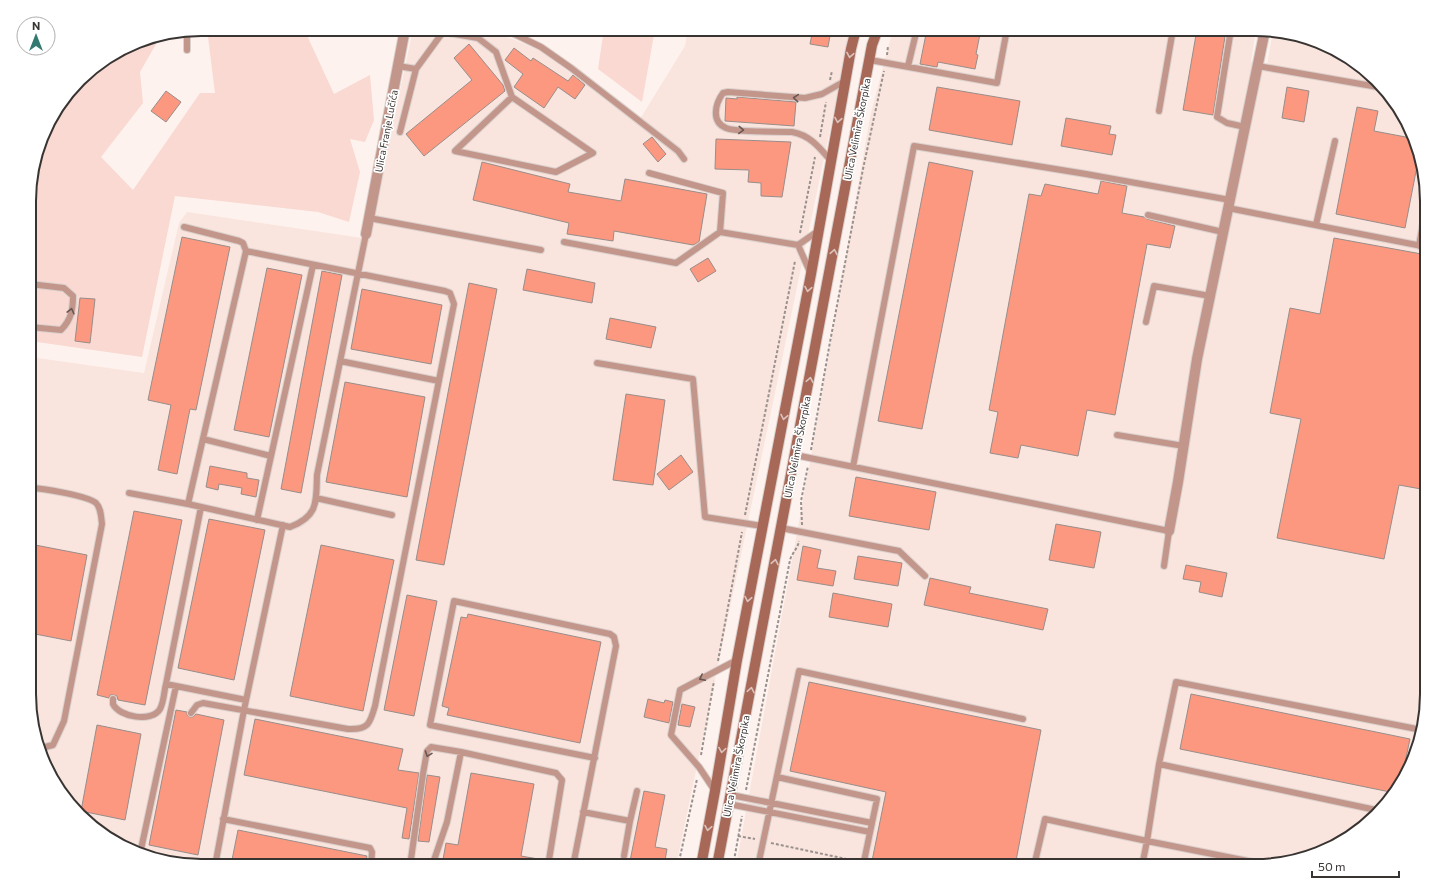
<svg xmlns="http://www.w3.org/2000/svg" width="1456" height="895" viewBox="0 0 1456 895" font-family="Commissioner,sans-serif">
<rect width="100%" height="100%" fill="#fef2ee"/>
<path fill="#f9e4de" d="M 413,29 L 488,29 L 541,51 L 637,124 L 685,46 L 688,29 L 851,29 L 676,866 L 200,866 L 146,857 L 105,837 L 58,790 L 30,717 L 30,357 L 144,373 L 179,223 L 187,212 L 369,239 Z
M 893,29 L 1256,29 L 1251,62 L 1267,65 L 1273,31 L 1300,35 L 1351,58 L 1404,115 L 1427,190 L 1427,705 L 1418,749 L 1398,790 L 1341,843 L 1266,866 L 736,866 L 812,451 L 870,117 Z"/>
<path fill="#f9d9d1" d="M 207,29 L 304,29 L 334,94 L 370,75 L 374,120 L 365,142 L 350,139 L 360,172 L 349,222 L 318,212 L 175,196 L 142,357 L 30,341 L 30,178 L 47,124 L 87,72 L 135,42 L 160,37 L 140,72 L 143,103 L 101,157 L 133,190 L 200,93 L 215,93 Z
M 604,29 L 655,29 L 642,102 L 598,69 Z"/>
<path fill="#fc987f" stroke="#988d8a" d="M 813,29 L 831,30 L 828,47 L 810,44 Z
M 927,29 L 981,29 L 976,54 L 978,55 L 975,69 L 938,62 L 937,67 L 920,64 Z
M 1197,29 L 1226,30 L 1213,115 L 1183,110 Z
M 469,44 L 503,85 L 505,91 L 424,156 L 406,134 L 472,80 L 454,58 Z
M 514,48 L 531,61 L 533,58 L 568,81 L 573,75 L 585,85 L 575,99 L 558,87 L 544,108 L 514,87 L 523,74 L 505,60 Z
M 937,87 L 1020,101 L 1012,145 L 929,130 Z
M 1287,87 L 1309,91 L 1304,122 L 1282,118 Z
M 166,91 L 181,102 L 166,122 L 151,111 Z
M 737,97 L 796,102 L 794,126 L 725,121 L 726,98 L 737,99 Z
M 1357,107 L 1378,111 L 1374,131 L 1411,138 L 1418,161 L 1405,228 L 1336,214 Z
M 1066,118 L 1111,126 L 1109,134 L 1116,135 L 1112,155 L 1061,146 Z
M 652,137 L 666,154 L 658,162 L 643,144 Z
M 716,139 L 791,142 L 782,197 L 761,196 L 761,183 L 748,182 L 749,170 L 715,169 Z
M 482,162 L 570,184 L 568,192 L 621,201 L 625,179 L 707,194 L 699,242 L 693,245 L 614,231 L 613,241 L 567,234 L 569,223 L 473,200 Z
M 929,162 L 973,171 L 922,429 L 878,421 Z
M 1101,181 L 1127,186 L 1122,213 L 1144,217 L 1147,219 L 1175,226 L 1170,248 L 1147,244 L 1115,415 L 1087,410 L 1078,456 L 1021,445 L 1018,458 L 990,453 L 998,412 L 989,410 L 1029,194 L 1041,196 L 1045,184 L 1098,194 Z
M 182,237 L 230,247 L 196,410 L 190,409 L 177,474 L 158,470 L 171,405 L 148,400 Z
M 1334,238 L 1427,255 L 1427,457 L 1421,489 L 1399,485 L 1384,559 L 1277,538 L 1301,419 L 1270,413 L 1290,308 L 1320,314 Z
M 708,258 L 716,271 L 698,282 L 690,269 Z
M 267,268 L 302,275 L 269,437 L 234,430 Z
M 527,269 L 595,283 L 592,303 L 523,290 Z
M 322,271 L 342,275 L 301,493 L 281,489 Z
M 469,283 L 497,289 L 444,565 L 416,560 Z
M 362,289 L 442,305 L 431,364 L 351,349 Z
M 80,298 L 95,299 L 90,343 L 75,341 Z
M 610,318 L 656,327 L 651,348 L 606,339 Z
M 345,382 L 425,397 L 407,497 L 326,482 Z
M 626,394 L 665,400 L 653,485 L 613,480 Z
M 681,455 L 693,472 L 669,490 L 657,474 Z
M 210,466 L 247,473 L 247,478 L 259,480 L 256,497 L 241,494 L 242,488 L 219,484 L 218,490 L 206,487 Z
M 856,477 L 936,492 L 929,530 L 849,516 Z
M 134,511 L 182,520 L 145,705 L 118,700 L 117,696 L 113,695 L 110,695 L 109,698 L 97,695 Z
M 209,519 L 265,530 L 234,680 L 178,668 Z
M 1056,524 L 1101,532 L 1094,568 L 1049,560 Z
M 30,544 L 87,555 L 71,641 L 30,633 Z
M 321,545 L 394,560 L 363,711 L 290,696 Z
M 803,546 L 821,550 L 817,568 L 836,571 L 833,586 L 797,580 Z
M 858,556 L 902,563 L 898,586 L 854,579 Z
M 1186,565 L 1227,573 L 1222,597 L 1199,592 L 1201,582 L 1183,579 Z
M 930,578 L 971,587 L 969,593 L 1048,609 L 1043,630 L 924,605 Z
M 833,593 L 892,604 L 888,627 L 829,617 Z
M 407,595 L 437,601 L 414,716 L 384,710 Z
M 468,614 L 601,642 L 580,743 L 447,715 L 449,708 L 442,706 L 461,617 L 467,618 Z
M 809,682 L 1041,730 L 1015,866 L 871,866 L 886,792 L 790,771 Z
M 1191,694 L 1410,739 L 1400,786 L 1395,793 L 1180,749 Z
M 648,699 L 664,703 L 665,700 L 673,702 L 669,723 L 644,717 Z
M 682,704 L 695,707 L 690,727 L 678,725 Z
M 176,710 L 187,712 L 187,715 L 190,717 L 193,717 L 196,714 L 224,720 L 198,855 L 149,845 Z
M 255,719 L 403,749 L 398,770 L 419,773 L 409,839 L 402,838 L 407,808 L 244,775 Z
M 97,725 L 141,734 L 125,820 L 81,811 Z
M 471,773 L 534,784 L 521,856 L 544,860 L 544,866 L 449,866 L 442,865 L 446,843 L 458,845 Z
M 427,775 L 440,777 L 429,842 L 418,841 Z
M 644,791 L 665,795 L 655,847 L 667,849 L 664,866 L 629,866 Z
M 238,830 L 367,856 L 365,866 L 237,866 L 231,865 Z"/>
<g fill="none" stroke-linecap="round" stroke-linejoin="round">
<defs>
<path id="lane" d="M 441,29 L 443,32 L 478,38 L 496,52 L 512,97 L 593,153 L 556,172 L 455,151 L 512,97
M 504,29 L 541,47 L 571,68 L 678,151 L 684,159
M 1231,29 L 1217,117 L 1227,123 L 1245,127
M 187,50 L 187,32
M 870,60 L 997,83 L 1007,29
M 398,66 L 416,69
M 908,66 L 917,29
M 1258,66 L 1378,87
M 1159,111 L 1173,29
M 400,132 L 416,69 L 443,32
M 831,161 C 820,148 810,135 792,132 C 777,131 738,133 726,128 C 711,122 715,104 723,93 L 728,92 L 805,98 L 822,94 L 845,81
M 649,173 L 723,193 L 720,232
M 1228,208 L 1427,247
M 1148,215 L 1223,232
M 369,218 L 541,250
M 1316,225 L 1335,141
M 184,227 L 239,241 L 243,243 L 246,251 L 188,504 L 290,527 C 319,516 316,501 317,475 L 366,234
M 564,242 L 676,263 L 720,232 L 798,245
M 1419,246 L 1427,201
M 810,272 L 798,245 L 818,231
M 30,284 L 64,288 L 73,296 C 73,310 71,320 61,330 L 30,327
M 1146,322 L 1154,286 L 1210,296
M 340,361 L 439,381
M 597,363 L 693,379 L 705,517 L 762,526
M 1117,435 L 1184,446
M 203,439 L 271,456
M 795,455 L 1169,531 L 1164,566
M 853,467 L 914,146 L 1086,174 L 1230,200
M 30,488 C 42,488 88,496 96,503 C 101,508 101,516 102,524 L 64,721 L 53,745 L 45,747 L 42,747
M 129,493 L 188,504
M 316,498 L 392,515
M 201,507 L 166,684 L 246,700
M 257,520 L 313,265
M 781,528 L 899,551 L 925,576
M 113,699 L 113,704 C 119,717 152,723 160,709 C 164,702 164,691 166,684
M 191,713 L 197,705 L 203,703 L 348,729 C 368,730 370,724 375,706 L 454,304 L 450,293 L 445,291 L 246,251
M 1159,764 L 1376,810
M 777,777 L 877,799 L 863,866
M 715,791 L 699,767 L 671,735 L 680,690 L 737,660
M 731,795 L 872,823
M 729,804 L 870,832
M 583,812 L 630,821 L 637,791
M 223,819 L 370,848 L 372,852 L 371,866
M 140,854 L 176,686
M 624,856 L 630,821
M 1268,865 L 1147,841 L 1159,764 L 1176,682 L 1422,730
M 215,866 L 244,710 L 283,525
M 410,866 L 423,774 L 427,751 L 431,747 L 461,752 L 556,773 L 562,780 L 548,866
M 432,866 L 447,822 L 461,752
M 573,866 C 587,792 602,719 616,646 L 614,637 L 610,634 L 454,601 L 430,725 L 595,758
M 758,866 L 799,671 L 1023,719
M 1034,866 L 1045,819 L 1147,841 L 1142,866"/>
<path id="street" d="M 366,234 L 405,29
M 1169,531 L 1178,482 L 1197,359 L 1265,30"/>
<path id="secondary" d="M 701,866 L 715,791 L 737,660 L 811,274 L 851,49 L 856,29
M 717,866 L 872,45 L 878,29"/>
</defs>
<use href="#lane" stroke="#dad0cc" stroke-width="8"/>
<use href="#street" stroke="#dad0cc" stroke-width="12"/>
<use href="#secondary" stroke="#dad0cc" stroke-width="12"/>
<path stroke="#99918e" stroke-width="2" stroke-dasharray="3 2" stroke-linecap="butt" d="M 887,55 L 888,46
M 830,80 L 832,71
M 820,137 L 826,102
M 800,233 L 815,157
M 811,450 L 830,342 L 863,169 L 884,71
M 745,515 L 795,261
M 802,525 L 801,501 L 808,466
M 718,661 L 742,532
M 701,755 L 714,681
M 746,790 L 790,560 C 792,553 798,548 799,541
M 738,836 L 755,839
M 771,843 L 856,861
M 678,866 L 697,779
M 733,866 L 742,816"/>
<use href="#lane" stroke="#c3968b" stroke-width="6"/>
<use href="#street" stroke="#c3968b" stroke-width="10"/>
<use href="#secondary" stroke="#a76858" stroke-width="10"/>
</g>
<defs><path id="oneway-chevron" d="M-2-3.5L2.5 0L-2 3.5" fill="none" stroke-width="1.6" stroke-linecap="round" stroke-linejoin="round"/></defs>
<g stroke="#dcc3bc">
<use href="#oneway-chevron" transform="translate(850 55) rotate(100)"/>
<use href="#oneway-chevron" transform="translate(838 120) rotate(100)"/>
<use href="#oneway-chevron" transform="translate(834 252) rotate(-79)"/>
<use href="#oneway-chevron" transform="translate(808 289) rotate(101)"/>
<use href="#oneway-chevron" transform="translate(810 380) rotate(-79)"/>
<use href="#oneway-chevron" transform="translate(784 417) rotate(101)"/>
<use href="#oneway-chevron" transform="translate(775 562) rotate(-79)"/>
<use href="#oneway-chevron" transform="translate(748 599) rotate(101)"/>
<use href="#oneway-chevron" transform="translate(751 690) rotate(-79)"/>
<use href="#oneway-chevron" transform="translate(722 750) rotate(99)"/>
<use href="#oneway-chevron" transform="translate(708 828) rotate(101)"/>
</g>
<g stroke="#695651">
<use href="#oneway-chevron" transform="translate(796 98) rotate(-175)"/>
<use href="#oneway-chevron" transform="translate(741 130) rotate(3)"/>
<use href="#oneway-chevron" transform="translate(71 311) rotate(-76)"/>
<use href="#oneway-chevron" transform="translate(702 678) rotate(153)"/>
<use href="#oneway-chevron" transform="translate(428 754) rotate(110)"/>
</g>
<g text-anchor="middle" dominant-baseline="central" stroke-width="3.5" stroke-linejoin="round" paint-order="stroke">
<g font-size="10" fill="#383432" stroke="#fff">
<text transform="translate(857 129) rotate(-79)">Ulica Velimira Škorpika</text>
<text transform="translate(386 131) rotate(-79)">Ulica Franje Lučića</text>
<text transform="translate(797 447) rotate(-79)">Ulica Velimira Škorpika</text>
<text transform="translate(736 766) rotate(-79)">Ulica Velimira Škorpika</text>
</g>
</g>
<path d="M0 0H1456V895H0ZM201 36H1255A165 165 0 0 1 1420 201V694A165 165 0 0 1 1255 859H201A165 165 0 0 1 36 694V201A165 165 0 0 1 201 36Z" fill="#fff" fill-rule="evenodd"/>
<path fill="none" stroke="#383432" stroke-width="2" d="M201 36H1255A165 165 0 0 1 1420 201V694A165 165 0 0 1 1255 859H201A165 165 0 0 1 36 694V201A165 165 0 0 1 201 36Z"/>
<g transform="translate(36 36)"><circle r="19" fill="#ffffff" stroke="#afaead"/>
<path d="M0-3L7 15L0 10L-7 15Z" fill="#327970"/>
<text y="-6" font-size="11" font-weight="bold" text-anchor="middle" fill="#383432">N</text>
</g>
<path d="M1312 871v6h87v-6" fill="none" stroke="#383432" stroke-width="2"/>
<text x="1318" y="871" font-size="12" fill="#383432" stroke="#ffffff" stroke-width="3" paint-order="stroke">50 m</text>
</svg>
